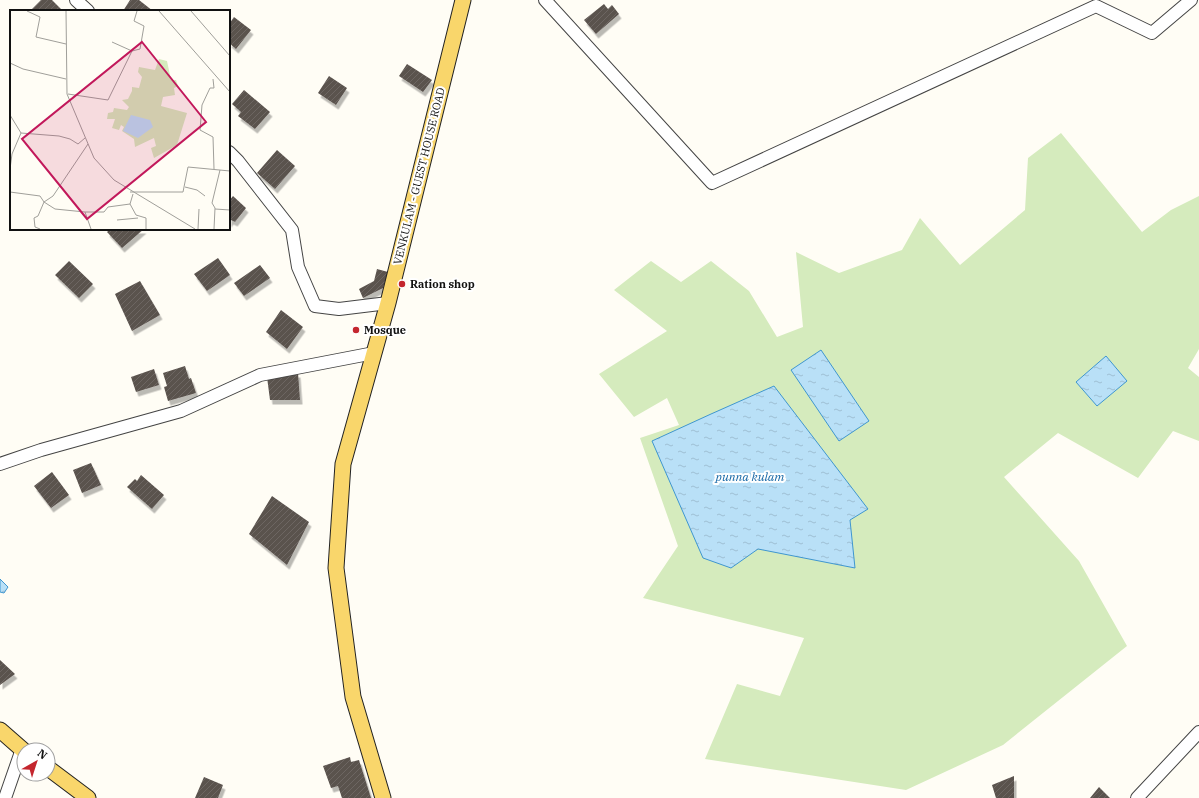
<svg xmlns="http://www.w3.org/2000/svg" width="1199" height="798" viewBox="0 0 1199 798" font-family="'IBM Plex Serif',serif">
<defs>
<pattern id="water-ripples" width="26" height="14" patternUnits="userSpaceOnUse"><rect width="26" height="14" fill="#b9e0f7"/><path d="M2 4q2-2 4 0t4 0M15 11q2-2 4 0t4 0" fill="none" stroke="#9ebfd3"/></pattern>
<pattern id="building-hatch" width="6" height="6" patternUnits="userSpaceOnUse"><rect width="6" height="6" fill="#5a524d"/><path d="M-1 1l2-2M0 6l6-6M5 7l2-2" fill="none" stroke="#6d6662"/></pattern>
<filter id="shadow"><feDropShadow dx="2.5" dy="4.5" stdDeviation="0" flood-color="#0004"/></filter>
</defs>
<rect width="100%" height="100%" fill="#fffdf5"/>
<path fill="#d5ebbd" d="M 1061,133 L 1142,232 L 1171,210 L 1199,196 L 1199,349 L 1188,368 L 1199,377 L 1199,441 L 1173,431 L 1138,478 L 1058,433 L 1004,477 L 1079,561 L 1127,646 L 1003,745 L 906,790 L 705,759 L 737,684 L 780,696 L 804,638 L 643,598 L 678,546 L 640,438 L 679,425 L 667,398 L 634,417 L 599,374 L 667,331 L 614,290 L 651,261 L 681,282 L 711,261 L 749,291 L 777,337 L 803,327 L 796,252 L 839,273 L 902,250 L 920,218 L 960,265 L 1025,210 L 1028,158 Z"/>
<path fill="url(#water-ripples)" stroke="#3f96cf" d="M 821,350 L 869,421 L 839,441 L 791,370 Z
M 1106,356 L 1127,381 L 1097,406 L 1076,382 Z
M 774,386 L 868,509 L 850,520 L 855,568 L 758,549 L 731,568 L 703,558 L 652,441 L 711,414 Z
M 0,579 L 8,587 L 4,593 L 0,592 Z"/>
<path fill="url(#building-hatch)" filter="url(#shadow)" d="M 41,0 L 52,0 L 63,11 L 30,11 Z
M 130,0 L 139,0 L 153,11 L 123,11 Z
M 604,4 L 608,9 L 612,5 L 619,14 L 596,34 L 584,20 Z
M 234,17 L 251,30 L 236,49 L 229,43 L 231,40 L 229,38 L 229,24 Z
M 407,64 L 432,80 L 423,92 L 399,76 Z
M 329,76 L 347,88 L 336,105 L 318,93 Z
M 244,90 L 270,112 L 255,129 L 238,116 L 241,112 L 232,104 Z
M 277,150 L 295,166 L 275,189 L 257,173 Z
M 233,196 L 246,208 L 235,222 L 231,220 L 229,223 L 229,201 Z
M 110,229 L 144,229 L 122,248 L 107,232 Z
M 218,258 L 230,275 L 207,291 L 194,274 Z
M 69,261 L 93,284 L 79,298 L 55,275 Z
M 260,265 L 270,278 L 244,296 L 234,283 Z
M 377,269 L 388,272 L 383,288 L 363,298 L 359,289 L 374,281 Z
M 140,281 L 160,315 L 132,331 L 115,294 Z
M 281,310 L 303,327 L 287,349 L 266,332 Z
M 185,366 L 189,379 L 191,378 L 196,393 L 168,401 L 164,387 L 167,386 L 163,373 Z
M 154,369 L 159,385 L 136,392 L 131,377 Z
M 298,373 L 300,400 L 270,400 L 267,377 Z
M 91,463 L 101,485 L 82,493 L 73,470 Z
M 52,472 L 69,495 L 51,508 L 34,486 Z
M 141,475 L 164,495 L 152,509 L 127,487 L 135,479 L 137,481 Z
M 272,496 L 309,522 L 287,565 L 249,534 Z
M 0,660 L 15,674 L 0,685 Z
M 350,757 L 351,762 L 359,760 L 371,798 L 342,798 L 338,786 L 331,788 L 323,766 Z
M 1014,776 L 1014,798 L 996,798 L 992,785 Z
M 204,777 L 223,785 L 218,798 L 195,798 Z
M 1099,787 L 1110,798 L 1090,798 Z"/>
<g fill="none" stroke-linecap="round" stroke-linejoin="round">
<defs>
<path id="minor" d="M 76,0 L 88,11
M 545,0 L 712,183 L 1096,6 L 1152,33 L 1191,0
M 229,152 L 238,161 L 292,230 L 298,267 L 315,306 L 339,309 L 388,303
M 0,464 L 41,450 L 181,411 L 260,375 L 374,353
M 5,798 L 22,749
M 1137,798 L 1199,732"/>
<path id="major" d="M 0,730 L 24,751
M 48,768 L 88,798
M 383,798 L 353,697 L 336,568 L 343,464 L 388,303 L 463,0"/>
</defs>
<use href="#minor" stroke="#444" stroke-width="14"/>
<use href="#major" stroke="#222" stroke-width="17"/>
<use href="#minor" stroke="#fff" stroke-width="12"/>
<use href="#major" stroke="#f9d66b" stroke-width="15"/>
</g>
<g fill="#c4262e" stroke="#fff" stroke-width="1.5">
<circle cx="402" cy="284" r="4"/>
<circle cx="356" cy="330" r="4"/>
</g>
<g text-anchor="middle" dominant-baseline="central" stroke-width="4" stroke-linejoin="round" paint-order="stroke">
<g font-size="11" fill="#111" stroke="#fff">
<text transform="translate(419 176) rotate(-76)">VENKULAM - GUEST HOUSE ROAD</text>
</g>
<g font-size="11" font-weight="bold" fill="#111" stroke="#fff" text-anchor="start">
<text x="410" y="284">Ration shop</text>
<text x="364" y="330">Mosque</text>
</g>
<g font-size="12" font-style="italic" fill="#1768a6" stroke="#fff">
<text x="750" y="476">punna kulam</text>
</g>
</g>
<g transform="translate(10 10)">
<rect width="220" height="220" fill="#fffdf5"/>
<path d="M 149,49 L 157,51 L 161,70 L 166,70 L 168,76 L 164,78 L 165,85 L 153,87 L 151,96 L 177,103 L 167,135 L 144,148 L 141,138 L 146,136 L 144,128 L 125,137 L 124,129 L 112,121 L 114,117 L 111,115 L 109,120 L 102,118 L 105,109 L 97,109 L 98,103 L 103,102 L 104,98 L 117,100 L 119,97 L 112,90 L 118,89 L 122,81 L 122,77 L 129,78 L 132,67 L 128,62 L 129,57 L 145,60 Z" fill="#d5ebbd"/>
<path d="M 121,105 L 140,110 L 143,117 L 128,128 L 113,121 Z" fill="#b9e0f7"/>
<path fill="none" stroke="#a09f9a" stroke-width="1" d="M 17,1 L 30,7 L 26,27 L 56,34M 56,1 L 57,84 L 84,148 L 104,170 L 185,219M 149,1 L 220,82M 181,1 L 220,46M 102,32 L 122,41M 0,53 L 13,59 L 56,69M 203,69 L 204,78 L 200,78 L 192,95 L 190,120 L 203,127 L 204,159M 58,84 L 98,90 L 122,41 L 130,39 L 134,16 L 124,11 L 127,1M 0,105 L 11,123 L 49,126 L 60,129 L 68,134 L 75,128M 0,159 L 2,144 L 11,123M 175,177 L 187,180 L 195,186M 0,182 L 30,186 L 34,192 L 45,199 L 75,202 L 94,202 L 98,197 L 120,194 L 123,184M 120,182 L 173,182 L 178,157 L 220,161M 120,194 L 126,205 L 136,208 L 136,219M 205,199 L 220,200M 75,202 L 81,219M 107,210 L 128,208M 30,219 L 25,217 L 24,208 L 28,206 L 34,192 L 43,186 L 78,134M 188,219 L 189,199M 204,219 L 205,198 L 202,193 L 210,160"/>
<path fill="#c2185b" fill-opacity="0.15" stroke="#c2185b" stroke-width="2" d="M 132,32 L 196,112 L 77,209 L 12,129 Z"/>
<rect width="220" height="220" fill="none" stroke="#111" stroke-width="2"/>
</g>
<g transform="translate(36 762) rotate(39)"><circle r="19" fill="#ffffff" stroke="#a0a0a0"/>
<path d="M0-3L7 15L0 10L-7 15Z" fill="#c4262e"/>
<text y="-6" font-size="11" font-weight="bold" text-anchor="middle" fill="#111111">N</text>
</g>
</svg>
